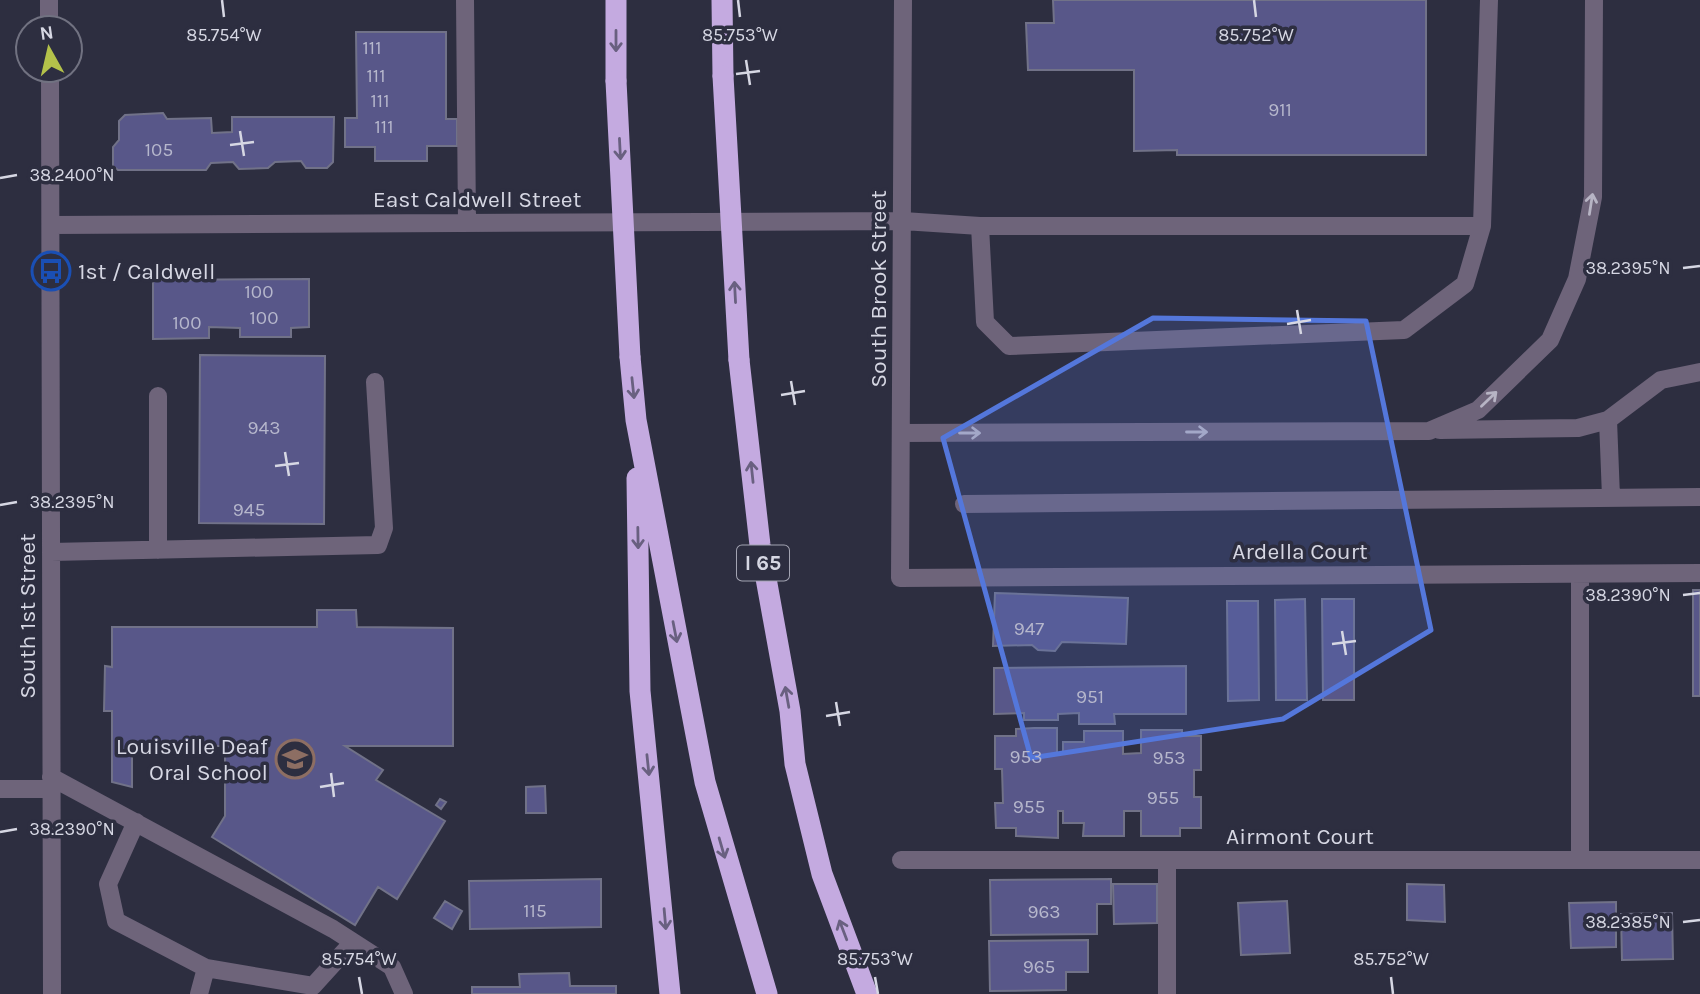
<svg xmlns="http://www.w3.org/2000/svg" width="1700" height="994" viewBox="0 0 1700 994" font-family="Karla,sans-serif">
<rect width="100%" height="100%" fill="#2d2e40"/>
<path fill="#585789" stroke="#717288" stroke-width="2" d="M 1053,0 L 1426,0 L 1426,155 L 1177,155 L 1177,150 L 1134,151 L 1134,70 L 1028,70 L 1026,23 L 1054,23 Z
M 356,32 L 446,32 L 446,119 L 457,119 L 457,146 L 427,146 L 427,161 L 375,161 L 375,147 L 345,147 L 345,118 L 357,118 Z
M 163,113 L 167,119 L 211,118 L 212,133 L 232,132 L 232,117 L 334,117 L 333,162 L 327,168 L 306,168 L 301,161 L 275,162 L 268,168 L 239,169 L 233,162 L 211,163 L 206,170 L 118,170 L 113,166 L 113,147 L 119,140 L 119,121 L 125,115 Z
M 309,279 L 309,327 L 291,328 L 291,337 L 240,337 L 240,328 L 209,327 L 209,338 L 153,339 L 153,280 Z
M 200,355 L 325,356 L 324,524 L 199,523 Z
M 1693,590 L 1700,590 L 1700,696 L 1693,696 Z
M 995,593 L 1128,598 L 1126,644 L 1062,642 L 1055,651 L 1038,650 L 1032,645 L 993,646 Z
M 1305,599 L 1307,700 L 1276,700 L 1275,600 Z
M 1322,599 L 1354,599 L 1354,700 L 1323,700 Z
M 1227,601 L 1258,601 L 1259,700 L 1228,701 Z
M 317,610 L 356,610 L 357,627 L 453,628 L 453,746 L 345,746 L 383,770 L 376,780 L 445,821 L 397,899 L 378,887 L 355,925 L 212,837 L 225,816 L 225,746 L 132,746 L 132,787 L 112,782 L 112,711 L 104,711 L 105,666 L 112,667 L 112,627 L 317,627 Z
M 1186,666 L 1186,714 L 1114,714 L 1115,724 L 1079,724 L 1079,713 L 1058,714 L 1058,720 L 1024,720 L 1024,713 L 994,714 L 994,668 Z
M 1034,728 L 1057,728 L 1057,754 L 1063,754 L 1063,742 L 1084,742 L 1084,731 L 1123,731 L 1123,754 L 1141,753 L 1141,730 L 1182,730 L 1182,736 L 1201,736 L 1201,770 L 1194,770 L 1194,797 L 1201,797 L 1201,828 L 1180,828 L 1180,836 L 1141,836 L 1141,811 L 1124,811 L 1124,836 L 1083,836 L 1084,823 L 1063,823 L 1063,811 L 1058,811 L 1058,838 L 1016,836 L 1016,828 L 996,828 L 995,803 L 1003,803 L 1002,769 L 995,769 L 995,736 L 1016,736 L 1016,729 Z
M 545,786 L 546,813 L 526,813 L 526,787 Z
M 440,799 L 446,802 L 441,809 L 436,805 Z
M 601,879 L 601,927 L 470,929 L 469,881 Z
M 1111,879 L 1111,904 L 1097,904 L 1097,934 L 991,935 L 990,880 Z
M 1113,884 L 1157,884 L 1157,923 L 1114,924 Z
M 1407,884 L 1444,885 L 1445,922 L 1407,920 Z
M 445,901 L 462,911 L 452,929 L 434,918 Z
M 1287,901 L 1290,953 L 1241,955 L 1238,903 Z
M 1616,902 L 1616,947 L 1571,948 L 1569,903 Z
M 1672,913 L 1673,959 L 1622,960 L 1621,914 Z
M 1088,940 L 1088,972 L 1066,972 L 1066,990 L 990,991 L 989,941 Z
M 569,973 L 570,986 L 616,986 L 616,994 L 472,994 L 472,987 L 520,987 L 519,974 Z"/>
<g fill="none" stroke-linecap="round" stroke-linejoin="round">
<path stroke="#6e647a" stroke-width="18" d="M 49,0 L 49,28
M 465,0 L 467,223
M 903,0 L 900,578 L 1700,573
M 50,70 L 52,994
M 51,225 L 903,221 L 980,226 L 1482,226 L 1465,284 L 1404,330 L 1009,346 L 985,322 L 980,226
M 1482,226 L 1489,0
M 1608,420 L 1611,497
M 1440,430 L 1578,428 L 1608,420 L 1661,380 L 1700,372
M 901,433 L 1429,431 L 1478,410 L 1550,340 L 1577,279 L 1593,197 L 1594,0
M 964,504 L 1700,497
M 158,550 L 158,396
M 51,552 L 378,545 L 384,528 L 375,382
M 51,777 L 333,929 L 392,967 L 404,994
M 0,789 L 52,789
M 136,822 L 108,884 L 116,921 L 206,968 L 199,994
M 901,860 L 1700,860
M 1580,860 L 1580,574
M 206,968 L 313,986 L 353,942
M 1167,994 L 1167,861"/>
<path stroke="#c4aae0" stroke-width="21" d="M 722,0 L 723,76
M 616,81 L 616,0
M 630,357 L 636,420 L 705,782 L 767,994
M 739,360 L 760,545 L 790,711 L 795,764 L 822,874 L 867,994
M 637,478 L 640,691 L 670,994"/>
<path stroke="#c4aae0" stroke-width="21" d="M 723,76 L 739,360
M 616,81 L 630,357"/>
</g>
<defs><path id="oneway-shaft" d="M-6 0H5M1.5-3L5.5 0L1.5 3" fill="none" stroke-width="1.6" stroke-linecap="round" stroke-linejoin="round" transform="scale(1.75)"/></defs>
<g stroke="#696080">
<use href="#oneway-shaft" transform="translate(616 41) rotate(90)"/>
<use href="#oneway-shaft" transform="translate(620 149) rotate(87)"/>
<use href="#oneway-shaft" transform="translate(735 292) rotate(-93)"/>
<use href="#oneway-shaft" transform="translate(633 388) rotate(84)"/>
<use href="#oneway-shaft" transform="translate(752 472) rotate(-96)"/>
<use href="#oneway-shaft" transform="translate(638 538) rotate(89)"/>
<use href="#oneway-shaft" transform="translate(675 632) rotate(79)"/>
<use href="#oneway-shaft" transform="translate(787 697) rotate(-100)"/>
<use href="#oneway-shaft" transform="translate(648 765) rotate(84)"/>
<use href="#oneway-shaft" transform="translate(722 848) rotate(74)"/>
<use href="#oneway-shaft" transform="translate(665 919) rotate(85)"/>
<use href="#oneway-shaft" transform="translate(843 930) rotate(-111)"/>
</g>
<g stroke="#b7b4c4">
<use href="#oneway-shaft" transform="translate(1591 204) rotate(-81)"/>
<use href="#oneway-shaft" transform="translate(1489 399) rotate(-44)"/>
<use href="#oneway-shaft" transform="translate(1197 432)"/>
<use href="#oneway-shaft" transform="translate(970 433)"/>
</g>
<path fill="#5477db" fill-opacity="0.2" stroke="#5477db" stroke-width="5" stroke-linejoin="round" d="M 1153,318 L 1366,321 L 1431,630 L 1283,719 L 1031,758 L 943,438 Z"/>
<path fill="none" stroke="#d6d7e3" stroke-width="2.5" d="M 222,0 L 224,17M 738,0 L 740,17M 1254,0 L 1256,17M 746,60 L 750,85M 736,74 L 760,71M 240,131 L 244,156M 230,145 L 254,142M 0,178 L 17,175M 1683,268 L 1700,266M 1297,310 L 1301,334M 1287,324 L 1311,320M 791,381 L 795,405M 781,395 L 805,391M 285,452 L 289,476M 275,466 L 299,463M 0,505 L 17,502M 1683,595 L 1700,593M 1342,631 L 1346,655M 1332,644 L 1356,641M 836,702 L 840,726M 826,716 L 850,712M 331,773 L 334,797M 320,787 L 344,783M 0,832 L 17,829M 1683,922 L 1700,920M 359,977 L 362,994M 875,977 L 878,994M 1391,977 L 1393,994"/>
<defs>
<symbol id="bus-ring" viewBox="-11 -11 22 22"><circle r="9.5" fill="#2d2e40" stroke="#1a4fb4" stroke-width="1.5"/><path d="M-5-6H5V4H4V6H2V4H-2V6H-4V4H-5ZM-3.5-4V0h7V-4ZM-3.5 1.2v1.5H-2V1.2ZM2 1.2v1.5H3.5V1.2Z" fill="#1a4fb4"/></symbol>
<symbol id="school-ring" viewBox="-11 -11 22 22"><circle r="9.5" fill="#2d2e40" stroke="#8d6e63" stroke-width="1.5"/><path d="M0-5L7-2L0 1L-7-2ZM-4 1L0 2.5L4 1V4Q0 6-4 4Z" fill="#8d6e63"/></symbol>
</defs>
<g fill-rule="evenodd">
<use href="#bus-ring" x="29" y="249" width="44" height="44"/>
<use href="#school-ring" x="273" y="737" width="44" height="44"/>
</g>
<g text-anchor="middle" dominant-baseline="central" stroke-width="7" stroke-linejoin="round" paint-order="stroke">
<g font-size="19" fill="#b6b7cc">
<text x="372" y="48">111</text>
<text x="376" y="76">111</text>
<text x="380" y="101">111</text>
<text x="1280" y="110">911</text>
<text x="384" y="127">111</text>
<text x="159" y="150">105</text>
<text x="259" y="292">100</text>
<text x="264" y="318">100</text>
<text x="187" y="323">100</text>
<text x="264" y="428">943</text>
<text x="249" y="510">945</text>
<text x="1029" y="629">947</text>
<text x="1090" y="697">951</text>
<text x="1026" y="757">953</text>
<text x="1169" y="758">953</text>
<text x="1163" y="798">955</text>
<text x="1029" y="807">955</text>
<text x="535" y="911">115</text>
<text x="1044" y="912">963</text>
<text x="1039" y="967">965</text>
</g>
<rect fill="#2d2e40" stroke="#a3a4b2" stroke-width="2" x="737" y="545.5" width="52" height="35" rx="5"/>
<g font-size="21" font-weight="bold" fill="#d6d7e3">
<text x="763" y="563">I 65</text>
</g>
<g font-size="23" fill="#d6d7e3" stroke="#2d2e40">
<text x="477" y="199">East Caldwell Street</text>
<text transform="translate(878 289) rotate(-90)">South Brook Street</text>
<text x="1300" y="551">Ardella Court</text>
<text transform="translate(27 616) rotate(-90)">South 1st Street</text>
<text x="1300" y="836">Airmont Court</text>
</g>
<g font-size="23" fill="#d6d7e3" stroke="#2d2e40" text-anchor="start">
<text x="78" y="271">1st / Caldwell</text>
<text x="268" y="746" text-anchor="end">Louisville Deaf<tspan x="268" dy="26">Oral School</tspan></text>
</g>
</g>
<g font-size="18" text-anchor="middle" fill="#d6d7e3" stroke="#2d2e40" stroke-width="7" stroke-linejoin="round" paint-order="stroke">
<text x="224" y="41">85.754°W</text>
<text x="740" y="41">85.753°W</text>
<text x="1256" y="41">85.752°W</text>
<text x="72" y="181">38.2400°N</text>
<text x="1628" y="274">38.2395°N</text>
<text x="72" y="508">38.2395°N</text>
<text x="1628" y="601">38.2390°N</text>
<text x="72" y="835">38.2390°N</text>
<text x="1628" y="928">38.2385°N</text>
<text x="359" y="965">85.754°W</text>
<text x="875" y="965">85.753°W</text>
<text x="1391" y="965">85.752°W</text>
</g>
<g transform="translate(49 49) rotate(352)"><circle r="33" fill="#2d2e40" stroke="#717281" stroke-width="2"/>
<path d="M0-5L12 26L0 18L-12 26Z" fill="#b4c24a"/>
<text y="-10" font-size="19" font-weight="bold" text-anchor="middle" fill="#d6d7e3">N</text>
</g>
</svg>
